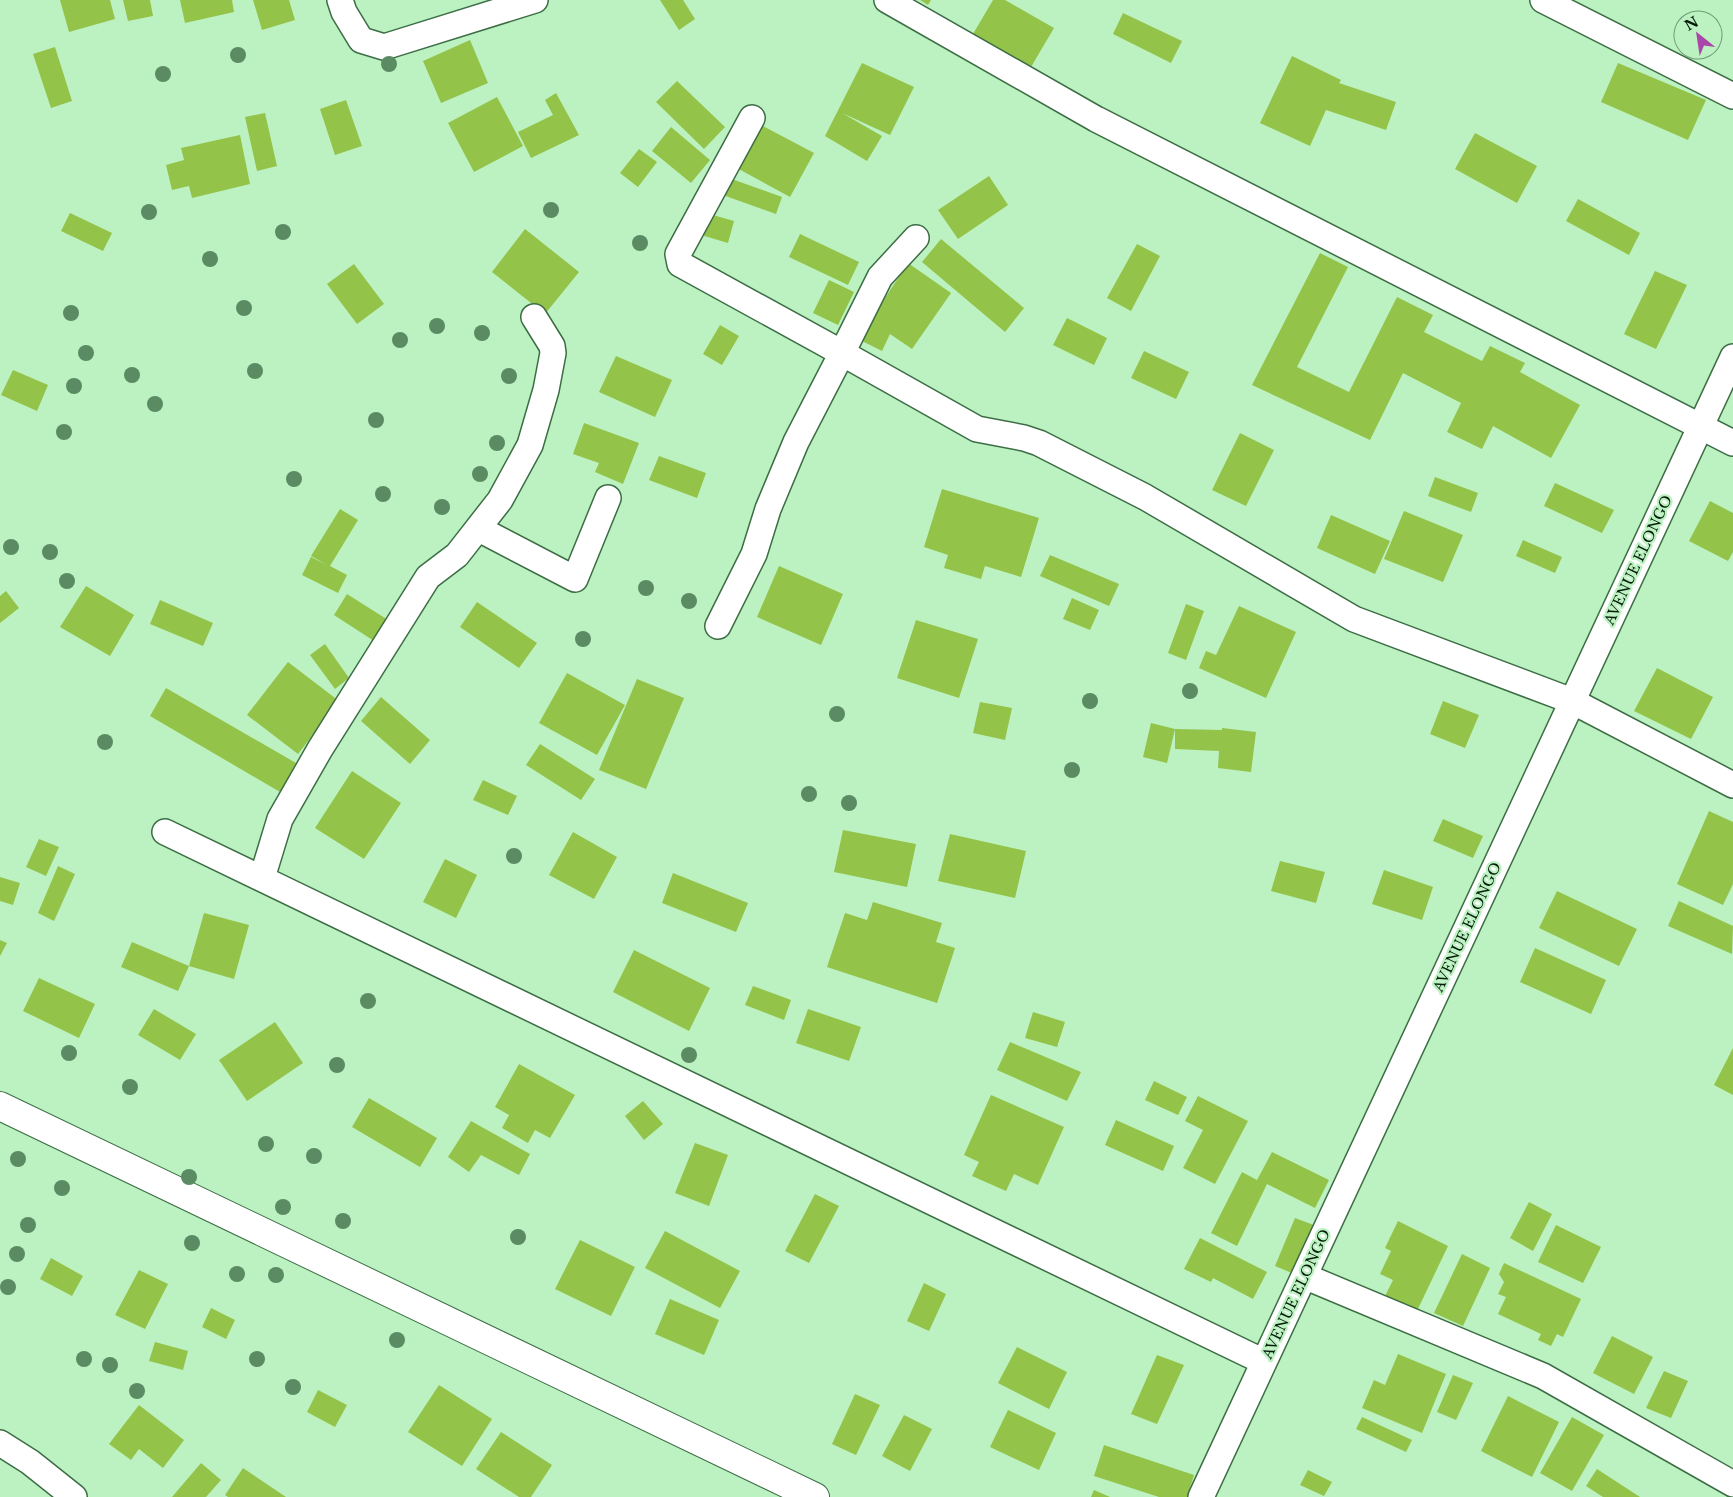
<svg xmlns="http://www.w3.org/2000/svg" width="1733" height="1497" viewBox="0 0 1733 1497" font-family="'Libre Baskerville',serif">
<rect width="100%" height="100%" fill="#bcf2c2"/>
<path fill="#93c348" d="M 60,0 L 110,0 L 115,19 L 69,32 Z
M 123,0 L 150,0 L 153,16 L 128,21 Z
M 180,0 L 232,0 L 234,12 L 185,23 Z
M 253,0 L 289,0 L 295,20 L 262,30 Z
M 660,0 L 683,0 L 695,19 L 679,30 Z
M 920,0 L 931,0 L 928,5 Z
M 993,0 L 1005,0 L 1054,28 L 1031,67 L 973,34 Z
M 1123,13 L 1182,41 L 1171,63 L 1113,34 Z
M 470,40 L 488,83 L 441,103 L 423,61 Z
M 55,47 L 72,101 L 51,108 L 33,54 Z
M 1292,56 L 1341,80 L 1339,83 L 1396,102 L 1386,130 L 1326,110 L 1310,146 L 1260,123 Z
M 862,63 L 914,87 L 890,135 L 842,113 L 882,136 L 867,161 L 825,136 Z
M 1618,63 L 1706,100 L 1688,140 L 1601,102 Z
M 677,81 L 725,127 L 704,149 L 656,102 Z
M 556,93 L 579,135 L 531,158 L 518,132 L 553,115 L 545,100 Z
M 497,97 L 523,146 L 474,172 L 448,123 Z
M 346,100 L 362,146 L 335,155 L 320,109 Z
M 265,113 L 277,166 L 257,171 L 245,117 Z
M 759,124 L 814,153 L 790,197 L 735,167 Z
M 671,127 L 710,160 L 691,183 L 652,151 Z
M 1475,133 L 1537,166 L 1517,203 L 1455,169 Z
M 240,135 L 250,184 L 192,198 L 189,186 L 172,190 L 166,165 L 184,160 L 181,148 Z
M 639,149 L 657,162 L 638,187 L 620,173 Z
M 989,176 L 1008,205 L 958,239 L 938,210 Z
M 726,177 L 782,197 L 776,214 L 720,194 Z
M 1578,199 L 1640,233 L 1629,255 L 1566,221 Z
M 70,213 L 112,233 L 103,251 L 61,231 Z
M 706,213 L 734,221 L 728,243 L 701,235 Z
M 525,229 L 579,272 L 545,314 L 492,272 Z
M 800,234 L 859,262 L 848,285 L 789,257 Z
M 941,239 L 1024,308 L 1005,332 L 922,262 Z
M 1137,244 L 1160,256 L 1131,311 L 1107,298 Z
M 1320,253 L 1348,267 L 1297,367 L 1349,392 L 1397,297 L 1433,315 L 1424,332 L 1482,361 L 1490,346 L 1525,363 L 1520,372 L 1580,405 L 1551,458 L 1493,426 L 1482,449 L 1447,432 L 1461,403 L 1403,373 L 1370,440 L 1252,385 Z
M 908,263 L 951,293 L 912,349 L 890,334 L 882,351 L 858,339 Z
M 354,264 L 384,304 L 357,324 L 327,284 Z
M 1655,271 L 1687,285 L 1656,349 L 1624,334 Z
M 829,280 L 854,292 L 838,325 L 813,313 Z
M 1067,318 L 1107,338 L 1094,365 L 1053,345 Z
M 720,325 L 739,336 L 722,365 L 703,354 Z
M 1144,351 L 1189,372 L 1176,399 L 1131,378 Z
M 616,356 L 672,380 L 655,417 L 599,392 Z
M 13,370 L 48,385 L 37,411 L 1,395 Z
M 584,423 L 639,443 L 623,484 L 595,472 L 599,463 L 573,454 Z
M 1240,433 L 1274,450 L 1246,506 L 1212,490 Z
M 659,456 L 706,473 L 697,498 L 649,480 Z
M 1435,477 L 1478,493 L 1471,512 L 1428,496 Z
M 1555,483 L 1614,510 L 1602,533 L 1544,506 Z
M 942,489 L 1039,518 L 1021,577 L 985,566 L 981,579 L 944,568 L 948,555 L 924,547 Z
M 1710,501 L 1733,513 L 1733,552 L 1728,561 L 1689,541 Z
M 340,509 L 358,520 L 330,566 L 347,575 L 338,593 L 302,575 L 311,557 L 327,565 L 311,556 Z
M 1404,511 L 1463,535 L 1443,582 L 1384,559 Z
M 1331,515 L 1390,541 L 1375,574 L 1317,548 Z
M 1523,540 L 1562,557 L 1555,573 L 1516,556 Z
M 1050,555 L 1119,584 L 1109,606 L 1040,576 Z
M 779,566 L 843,594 L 821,645 L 757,617 Z
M 86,586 L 134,615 L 110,656 L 60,627 Z
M 6,591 L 19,608 L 0,623 L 0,596 Z
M 347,594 L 388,620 L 374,641 L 334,615 Z
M 1072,598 L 1099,610 L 1090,630 L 1063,619 Z
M 160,600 L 213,623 L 203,646 L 150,624 Z
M 477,602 L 537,643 L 519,668 L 460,627 Z
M 1186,604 L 1204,611 L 1186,660 L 1168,653 Z
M 1239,606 L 1296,632 L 1266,698 L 1199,668 L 1206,651 L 1216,655 Z
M 916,620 L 978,639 L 959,698 L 897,678 Z
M 325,644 L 349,678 L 335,689 L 310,655 Z
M 288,662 L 339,701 L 298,754 L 247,715 Z
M 1657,668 L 1713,697 L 1691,739 L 1634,711 Z
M 567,673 L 625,705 L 597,755 L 539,723 Z
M 637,679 L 684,698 L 646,789 L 599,770 Z
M 166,688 L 296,763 L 280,792 L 150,716 Z
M 381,697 L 430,740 L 410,764 L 361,721 Z
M 1443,701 L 1479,715 L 1465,748 L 1430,734 Z
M 980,702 L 1012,708 L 1005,740 L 973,733 Z
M 1151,723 L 1175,729 L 1222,730 L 1222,728 L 1256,732 L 1251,772 L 1218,768 L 1219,751 L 1175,749 L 1175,729 L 1167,763 L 1143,757 Z
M 540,744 L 595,779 L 581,800 L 526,765 Z
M 352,771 L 401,803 L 364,859 L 315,828 Z
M 483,780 L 517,796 L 508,815 L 473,800 Z
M 1709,811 L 1733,822 L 1733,884 L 1723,905 L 1677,884 Z
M 1443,819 L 1483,836 L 1473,858 L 1433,841 Z
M 843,830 L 916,844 L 907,887 L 834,872 Z
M 573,832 L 617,857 L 594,899 L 549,875 Z
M 950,834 L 1026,851 L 1015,898 L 938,881 Z
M 39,839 L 59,847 L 46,876 L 26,867 Z
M 445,859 L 477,875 L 456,918 L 423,902 Z
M 1280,861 L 1325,872 L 1316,903 L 1271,891 Z
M 58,866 L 75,874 L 54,921 L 38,913 Z
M 1384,870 L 1433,887 L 1422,920 L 1372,904 Z
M 673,873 L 748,903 L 736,932 L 662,903 Z
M 0,877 L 20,883 L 13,905 L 0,901 Z
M 1557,891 L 1637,929 L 1619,966 L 1539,928 Z
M 1679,901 L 1733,926 L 1732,954 L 1668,926 Z
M 873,902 L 942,923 L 936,942 L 955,948 L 937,1003 L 827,967 L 845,913 L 867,920 Z
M 204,913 L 249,925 L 234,979 L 189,966 L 178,991 L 121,967 L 132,942 L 189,966 Z
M 0,940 L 7,943 L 0,956 Z
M 1535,948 L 1606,980 L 1591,1014 L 1520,982 Z
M 634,950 L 710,988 L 689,1031 L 613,992 Z
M 39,978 L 95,1004 L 79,1038 L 23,1011 Z
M 753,986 L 791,1000 L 784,1020 L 745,1005 Z
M 154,1009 L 196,1034 L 180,1060 L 138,1035 Z
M 808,1009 L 861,1027 L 849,1061 L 796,1043 Z
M 1033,1012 L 1065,1022 L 1057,1047 L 1025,1038 Z
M 275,1022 L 303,1063 L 247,1101 L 219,1060 Z
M 1010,1042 L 1081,1072 L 1067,1101 L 997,1070 Z
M 1733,1048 L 1733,1095 L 1714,1085 Z
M 519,1064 L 575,1095 L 550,1138 L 535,1130 L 528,1143 L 502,1128 L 509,1115 L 495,1107 Z
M 1154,1081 L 1187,1097 L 1178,1115 L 1145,1100 Z
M 991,1095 L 1064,1127 L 1038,1185 L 1014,1174 L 1006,1191 L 972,1176 L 979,1162 L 964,1155 Z
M 1198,1096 L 1248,1121 L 1215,1184 L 1183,1168 L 1203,1130 L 1185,1121 Z
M 369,1098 L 437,1138 L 420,1167 L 352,1127 Z
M 643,1101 L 663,1124 L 644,1140 L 625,1116 Z
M 1116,1120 L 1174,1146 L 1163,1171 L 1105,1145 Z
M 471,1121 L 530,1154 L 519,1175 L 481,1155 L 469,1172 L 448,1157 Z
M 695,1143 L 728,1155 L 709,1206 L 675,1193 Z
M 1272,1152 L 1329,1180 L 1315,1208 L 1267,1184 L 1237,1246 L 1211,1233 L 1242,1172 L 1257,1180 Z
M 815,1194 L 839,1206 L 809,1263 L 785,1251 Z
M 1529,1202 L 1552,1214 L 1533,1251 L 1510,1238 Z
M 1295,1218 L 1319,1227 L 1299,1276 L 1275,1266 Z
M 1398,1221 L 1448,1246 L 1416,1313 L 1384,1298 L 1393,1280 L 1380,1274 L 1391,1251 L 1385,1248 Z
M 1556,1225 L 1601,1247 L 1583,1283 L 1538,1262 Z
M 665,1231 L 740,1271 L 720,1308 L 645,1268 Z
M 1200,1238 L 1267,1272 L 1253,1299 L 1213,1278 L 1211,1282 L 1184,1269 Z
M 580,1240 L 635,1267 L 611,1316 L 555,1289 Z
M 1462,1254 L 1490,1268 L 1463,1326 L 1434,1313 Z
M 51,1258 L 83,1276 L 72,1296 L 40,1279 Z
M 1504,1263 L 1581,1299 L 1563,1337 L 1557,1334 L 1551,1346 L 1538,1340 L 1541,1334 L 1498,1314 L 1506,1297 L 1498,1294 L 1504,1282 L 1499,1274 Z
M 139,1270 L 168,1284 L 145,1329 L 115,1315 Z
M 924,1283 L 946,1294 L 929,1331 L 907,1321 Z
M 670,1299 L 719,1320 L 704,1355 L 655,1334 Z
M 211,1308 L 235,1320 L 226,1339 L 202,1327 Z
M 1612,1336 L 1653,1357 L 1634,1394 L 1593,1373 Z
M 155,1342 L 188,1351 L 183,1370 L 149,1361 Z
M 1017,1347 L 1067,1372 L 1049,1409 L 998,1383 Z
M 1398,1354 L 1446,1374 L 1422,1433 L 1362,1408 L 1374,1380 L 1385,1385 Z
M 1157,1355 L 1184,1365 L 1157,1424 L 1131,1414 Z
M 1664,1371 L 1688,1381 L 1671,1418 L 1646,1408 Z
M 1453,1375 L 1473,1383 L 1456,1420 L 1437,1412 Z
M 439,1385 L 492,1419 L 462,1466 L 408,1432 Z
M 318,1390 L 347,1405 L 335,1427 L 307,1412 Z
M 855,1394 L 880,1405 L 856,1455 L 832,1444 Z
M 1508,1396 L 1559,1422 L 1532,1477 L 1481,1451 Z
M 139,1405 L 184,1440 L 163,1468 L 139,1449 L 131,1460 L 109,1444 Z
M 1008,1410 L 1056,1433 L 1039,1470 L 990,1447 Z
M 904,1415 L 932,1429 L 910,1471 L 882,1456 Z
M 1362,1417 L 1412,1440 L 1406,1452 L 1356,1429 Z
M 1572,1417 L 1604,1435 L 1572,1491 L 1540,1473 Z
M 501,1432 L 552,1465 L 531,1497 L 519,1497 L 476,1469 Z
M 1104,1445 L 1194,1475 L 1187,1497 L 1159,1497 L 1094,1476 Z
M 201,1463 L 221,1480 L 206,1497 L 172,1497 Z
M 243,1468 L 286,1497 L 228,1497 L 225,1495 Z
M 1597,1469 L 1640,1497 L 1603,1497 L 1586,1486 Z
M 1308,1470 L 1332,1482 L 1324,1496 L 1300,1485 Z
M 1094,1490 L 1110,1497 L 1091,1497 Z"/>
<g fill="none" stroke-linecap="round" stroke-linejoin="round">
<defs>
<path id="street" d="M 340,0 L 344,12 L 361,40 L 384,47 L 535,0
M 887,0 L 1096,119 L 1733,443
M 1543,0 L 1733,96
M 916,238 L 880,277 L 842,353 L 977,429 L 1024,438 L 1039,443 L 1145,497 L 1354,619 L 1572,701 L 1733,785
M 479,529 L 575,579 L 608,498
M 718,626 L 754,554 L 768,509 L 796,442 L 842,353 L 680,264 L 678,254 L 752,118
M 165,832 L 1264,1362
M 262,878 L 280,819 L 320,749 L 428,577 L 457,555 L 500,500 L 530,445 L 546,390 L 553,353 L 552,346 L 534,317
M 1304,1276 L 1543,1376 L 1733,1484
M 0,1443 L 30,1462 L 74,1497
M 1201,1497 L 1733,357"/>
<path id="secondary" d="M 0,1106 L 815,1497"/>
</defs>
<use href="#street" stroke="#3c6d44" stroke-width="28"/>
<use href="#secondary" stroke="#3c6d44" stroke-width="30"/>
<use href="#street" stroke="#fff" stroke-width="25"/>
<use href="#secondary" stroke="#fff" stroke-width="28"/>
</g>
<g fill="#5a8b63">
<circle cx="238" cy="55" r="8"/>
<circle cx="389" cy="64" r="8"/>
<circle cx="163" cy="74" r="8"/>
<circle cx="551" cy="210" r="8"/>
<circle cx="149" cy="212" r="8"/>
<circle cx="283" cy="232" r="8"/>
<circle cx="640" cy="243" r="8"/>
<circle cx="210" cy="259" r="8"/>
<circle cx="244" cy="308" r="8"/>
<circle cx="71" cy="313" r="8"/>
<circle cx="437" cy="326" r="8"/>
<circle cx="482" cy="333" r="8"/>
<circle cx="400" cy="340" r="8"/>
<circle cx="86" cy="353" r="8"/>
<circle cx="255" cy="371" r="8"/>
<circle cx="132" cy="375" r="8"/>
<circle cx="509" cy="376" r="8"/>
<circle cx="74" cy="386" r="8"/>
<circle cx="155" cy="404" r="8"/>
<circle cx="376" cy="420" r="8"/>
<circle cx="64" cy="432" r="8"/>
<circle cx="497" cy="443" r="8"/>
<circle cx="480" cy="474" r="8"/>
<circle cx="294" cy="479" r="8"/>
<circle cx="383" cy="494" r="8"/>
<circle cx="442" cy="507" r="8"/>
<circle cx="11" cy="547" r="8"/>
<circle cx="50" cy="552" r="8"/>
<circle cx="67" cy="581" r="8"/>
<circle cx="646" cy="588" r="8"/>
<circle cx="689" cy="601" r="8"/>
<circle cx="583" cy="639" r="8"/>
<circle cx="1190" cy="691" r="8"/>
<circle cx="1090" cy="701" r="8"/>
<circle cx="837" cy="714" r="8"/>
<circle cx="105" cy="742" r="8"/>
<circle cx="1072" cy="770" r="8"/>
<circle cx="809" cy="794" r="8"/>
<circle cx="849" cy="803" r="8"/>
<circle cx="514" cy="856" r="8"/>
<circle cx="368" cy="1001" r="8"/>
<circle cx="69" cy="1053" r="8"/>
<circle cx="689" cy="1055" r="8"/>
<circle cx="337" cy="1065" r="8"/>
<circle cx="130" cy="1087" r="8"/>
<circle cx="266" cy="1144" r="8"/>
<circle cx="314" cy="1156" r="8"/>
<circle cx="18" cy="1159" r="8"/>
<circle cx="189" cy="1177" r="8"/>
<circle cx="62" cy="1188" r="8"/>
<circle cx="283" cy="1207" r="8"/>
<circle cx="343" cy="1221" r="8"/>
<circle cx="28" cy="1225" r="8"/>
<circle cx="518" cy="1237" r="8"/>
<circle cx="192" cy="1243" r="8"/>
<circle cx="17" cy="1254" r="8"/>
<circle cx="237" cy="1274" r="8"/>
<circle cx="276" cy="1275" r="8"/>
<circle cx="8" cy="1287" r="8"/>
<circle cx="397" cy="1340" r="8"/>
<circle cx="84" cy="1359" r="8"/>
<circle cx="257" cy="1359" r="8"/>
<circle cx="110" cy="1365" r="8"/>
<circle cx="293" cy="1387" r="8"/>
<circle cx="137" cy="1391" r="8"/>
</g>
<g text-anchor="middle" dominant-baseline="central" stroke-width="4.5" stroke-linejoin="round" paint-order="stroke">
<g font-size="14" fill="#061a09" stroke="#bcf2c2">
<text transform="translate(1638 560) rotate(-65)">AVENUE ELONGO</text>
<text transform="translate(1467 927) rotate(-65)">AVENUE ELONGO</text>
<text transform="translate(1296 1294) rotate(-65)">AVENUE ELONGO</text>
</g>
</g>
<g transform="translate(1698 35) rotate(330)"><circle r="24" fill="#bcf2c2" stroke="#739c78"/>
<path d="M0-4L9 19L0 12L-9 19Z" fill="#aa45a9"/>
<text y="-8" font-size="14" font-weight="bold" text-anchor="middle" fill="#061a09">N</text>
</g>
</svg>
